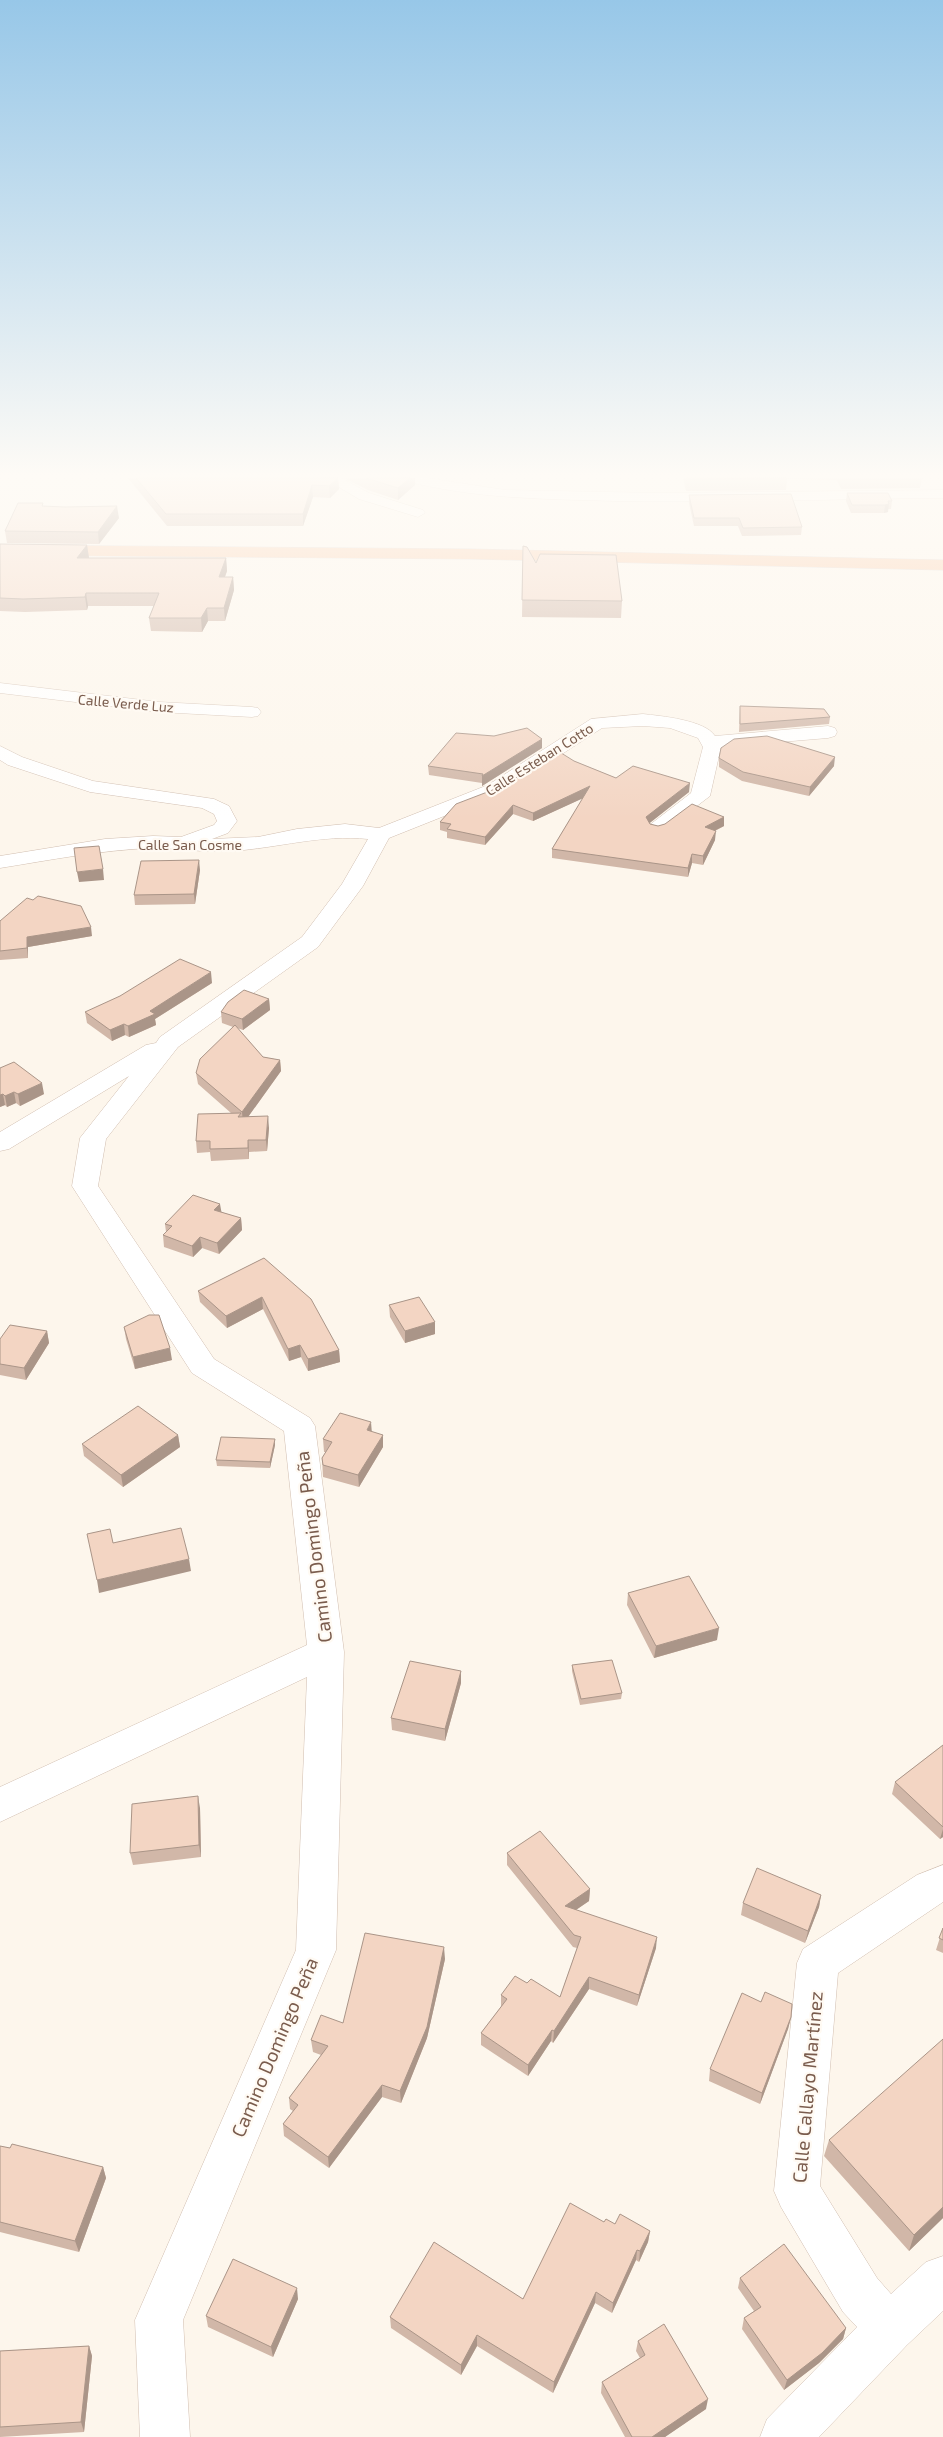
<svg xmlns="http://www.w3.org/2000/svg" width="943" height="2437" viewBox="0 0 943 2437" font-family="'Exo 2',sans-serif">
<rect width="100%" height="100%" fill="#fdf6ec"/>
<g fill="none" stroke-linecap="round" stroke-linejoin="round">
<defs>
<path id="minor" d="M 324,478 L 341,478 L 369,493 L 423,510 L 425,513 L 418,517 L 359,499 Z
M 0,683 L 159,702 L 252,707 L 258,708 L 261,712 L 258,716 L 252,717 L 159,712 L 0,693 Z
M 643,714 C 661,716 705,720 715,736 L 828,726 L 835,728 L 837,732 L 835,736 L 828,738 L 721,747 L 710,796 L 664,831 L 657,833 L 650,831 L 647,827 L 691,793 L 703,747 L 698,738 L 670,728 L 643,726 L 602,728 L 502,793 L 389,838 L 363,886 L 318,947 L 178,1047 L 106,1139 L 98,1186 L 214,1359 L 310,1418 L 315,1426 L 344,1652 L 336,1950 L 183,2320 L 190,2437 L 140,2437 L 135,2320 L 296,1950 L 307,1677 L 0,1822 L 0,1787 L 307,1645 L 284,1431 L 192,1373 L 72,1186 L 80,1138 L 129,1076 L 9,1149 L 0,1151 L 0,1132 L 146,1045 L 156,1043 L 160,1037 L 302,937 L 342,884 L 368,839 C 322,834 278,848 232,851 C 205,853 178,848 152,848 C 101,850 50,860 0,868 L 0,856 L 105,839 L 153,836 L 181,837 L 214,825 L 217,821 L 214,814 L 202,808 L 90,792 L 8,765 L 0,760 L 0,746 L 22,757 L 93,781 L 214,799 L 229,806 L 237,821 L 228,833 L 212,839 L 258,837 L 297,829 L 345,824 L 379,828 L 488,785 L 591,719 Z
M 943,1865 L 943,1902 L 838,1973 L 820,2186 L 877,2278 L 891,2294 L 926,2262 L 943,2256 L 943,2311 L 907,2345 L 819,2437 L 760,2437 L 767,2419 L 857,2327 L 843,2312 L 781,2207 L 774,2191 L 797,1963 L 803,1949 L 917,1875 Z"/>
<path id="tertiary" d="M 403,478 L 427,478 L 505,490 L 657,493 L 943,490 L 943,498 C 834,499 725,503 616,501 C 543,499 477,499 405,481 Z"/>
<path id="trunk" d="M 0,545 L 471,549 L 943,560 L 943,570 L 471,559 L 0,555 Z"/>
</defs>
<use href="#minor" stroke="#d1beb0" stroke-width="1"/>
<use href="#tertiary" stroke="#d1beb0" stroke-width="1"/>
<use href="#trunk" stroke="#dad1cd" stroke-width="1"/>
<use href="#minor" fill="#fff" fill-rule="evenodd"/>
<use href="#tertiary" fill="#fff" fill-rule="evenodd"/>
<use href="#trunk" fill="#f9c8a4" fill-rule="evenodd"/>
</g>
<path fill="#d1b7a8" d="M 128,478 L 338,478 L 339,489 L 330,498 L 313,497 L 303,526 L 167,526 Z
M 344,478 L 415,478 L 415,485 L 398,500 L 368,490 Z
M 683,478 L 922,478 L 920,488 L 841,489 L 837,480 L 787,479 L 786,490 L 686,491 Z
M 847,493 L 892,501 L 891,509 L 888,509 L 888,512 L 884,513 L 851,513 L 846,501 Z
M 689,495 L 802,527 L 801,535 L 742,536 L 738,526 L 694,526 L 689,503 Z
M 43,506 L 119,518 L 99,544 L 7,543 L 5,531 Z
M 0,544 L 87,545 L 89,558 L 226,558 L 227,571 L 225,577 L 233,577 L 234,590 L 225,621 L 208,621 L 202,632 L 151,631 L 149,618 L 154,606 L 88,606 L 87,610 L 25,612 L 0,611 Z
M 523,546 L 536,563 L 622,601 L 621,618 L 522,617 Z
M 740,706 L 830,717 L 829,724 L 739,732 Z
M 494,736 L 542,739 L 542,748 L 482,786 L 482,783 L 429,775 L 428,766 Z
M 719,758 L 834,766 L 809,796 L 742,781 L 719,767 Z
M 574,761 L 616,778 L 689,792 L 649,823 L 650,824 L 658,826 L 724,817 L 724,826 L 715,831 L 715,840 L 703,865 L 692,863 L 688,877 L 552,858 L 552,849 L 583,798 L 533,821 L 513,814 L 485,845 L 447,838 L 447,832 L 440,830 L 440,822 Z
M 200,870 L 195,904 L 135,905 L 134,895 Z
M 0,921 L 92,936 L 28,947 L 28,958 L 0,960 Z
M 212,983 L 155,1019 L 156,1025 L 129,1037 L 125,1035 L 112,1041 L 87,1023 L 85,1012 Z
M 269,999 L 270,1010 L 243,1030 L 237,1028 L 263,1057 L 280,1060 L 281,1071 L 248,1117 L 269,1128 L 267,1151 L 249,1152 L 249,1159 L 211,1161 L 210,1152 L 197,1153 L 196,1141 L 231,1113 L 198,1084 L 196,1073 L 233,1027 L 222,1023 L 221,1012 Z
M 0,1068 L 44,1094 L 20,1106 L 16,1103 L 7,1107 L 5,1105 L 0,1107 Z
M 221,1212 L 241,1218 L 242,1230 L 219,1254 L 202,1248 L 193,1257 L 164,1247 L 163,1235 L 166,1232 L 165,1224 Z
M 264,1258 L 339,1350 L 340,1362 L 308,1371 L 301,1357 L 289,1361 L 263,1309 L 227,1328 L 200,1302 L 198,1291 Z
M 389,1305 L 435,1334 L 405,1343 L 390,1317 Z
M 124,1327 L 172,1360 L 135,1369 L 126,1339 Z
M 47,1331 L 49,1343 L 26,1380 L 0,1375 L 0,1339 Z
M 372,1432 L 383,1447 L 359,1487 L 323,1477 L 322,1458 L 326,1452 L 324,1452 L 323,1439 Z
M 178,1435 L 180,1447 L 123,1487 L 84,1456 L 82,1444 Z
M 275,1445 L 270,1468 L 217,1466 L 216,1460 Z
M 628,1593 L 717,1640 L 654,1658 L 627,1605 Z
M 572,1665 L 622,1693 L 621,1699 L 580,1705 L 572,1671 Z
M 461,1671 L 461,1683 L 445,1741 L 392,1730 L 391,1718 Z
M 943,1745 L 943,1837 L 940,1839 L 892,1794 L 895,1782 Z
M 200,1808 L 201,1857 L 133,1865 L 130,1853 Z
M 507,1853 L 590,1889 L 589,1901 L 576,1910 L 656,1948 L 637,2006 L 589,1989 L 553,2043 L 551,2041 L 528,2076 L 481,2045 L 481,2033 L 501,2007 L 501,1995 L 527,1983 L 560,1997 L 577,1948 L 573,1947 L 507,1865 Z
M 821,1895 L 819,1907 L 805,1943 L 741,1915 L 743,1903 Z
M 943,1928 L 943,1953 L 936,1950 Z
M 445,1959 L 427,2038 L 401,2103 L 382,2097 L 329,2168 L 284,2136 L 283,2124 L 293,2111 L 290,2109 L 289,2098 L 321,2055 L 313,2052 L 311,2040 L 343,2023 Z
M 791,2018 L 788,2029 L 760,2104 L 709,2081 L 710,2069 Z
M 829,2140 L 943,2218 L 909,2251 L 824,2156 Z
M 0,2146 L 103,2167 L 106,2178 L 79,2252 L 0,2232 Z
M 604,2222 L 650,2231 L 648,2242 L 639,2262 L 636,2260 L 612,2313 L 595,2303 L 553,2393 L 477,2346 L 461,2375 L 391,2328 L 390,2317 L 523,2299 Z
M 740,2278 L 846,2328 L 843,2339 L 819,2363 L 784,2390 L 742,2329 L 744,2318 L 754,2311 L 738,2288 Z
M 298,2299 L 273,2357 L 208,2327 L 206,2316 Z
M 638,2341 L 706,2409 L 665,2437 L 625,2437 L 601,2393 L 602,2382 L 640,2358 L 636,2351 Z
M 89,2346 L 92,2356 L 84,2432 L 0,2437 L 0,2351 Z"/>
<path fill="#aa9588" d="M 338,478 L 339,489 L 330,498 L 329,486 Z
M 410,478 L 415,478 L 415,485 L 398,500 L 398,488 Z
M 312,485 L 313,497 L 303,526 L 303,514 Z
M 889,504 L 888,512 L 884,513 L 885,505 Z
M 117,506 L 119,518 L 99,544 L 98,532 Z
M 87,545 L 89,558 L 79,571 L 77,558 Z
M 226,558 L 227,571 L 220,590 L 219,577 Z
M 233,577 L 234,590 L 225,621 L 224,608 Z
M 86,593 L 88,606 L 87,610 L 85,597 Z
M 207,608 L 208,621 L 202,632 L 201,618 Z
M 542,739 L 542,748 L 482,786 L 482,776 Z
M 835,757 L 834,766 L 809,796 L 810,787 Z
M 690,783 L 689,792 L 646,826 L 646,817 Z
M 590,786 L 590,795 L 533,821 L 533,813 Z
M 513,805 L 513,814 L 485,845 L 485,837 Z
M 724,817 L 724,826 L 704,836 L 705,827 Z
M 716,831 L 715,840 L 703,865 L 703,856 Z
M 692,854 L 692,863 L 688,877 L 688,868 Z
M 199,860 L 200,870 L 195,904 L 194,894 Z
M 103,869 L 104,880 L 79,882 L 77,872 Z
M 91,927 L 92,936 L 28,947 L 28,958 L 27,948 L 27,937 Z
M 211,972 L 212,983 L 155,1019 L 156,1025 L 129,1037 L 128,1026 L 150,1011 Z
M 269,999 L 270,1010 L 243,1030 L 242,1019 Z
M 124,1024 L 125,1035 L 112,1041 L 110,1030 Z
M 280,1060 L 281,1071 L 243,1124 L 242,1112 Z
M 42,1083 L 44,1094 L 20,1106 L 18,1094 Z
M 14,1092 L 16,1103 L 7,1107 L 5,1096 Z
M 3,1094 L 5,1105 L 0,1107 L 0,1095 Z
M 268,1116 L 269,1128 L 267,1151 L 266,1140 Z
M 248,1140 L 249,1152 L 249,1159 L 248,1148 Z
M 220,1204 L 222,1215 L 214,1210 Z
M 241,1218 L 242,1230 L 219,1254 L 217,1243 Z
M 200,1237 L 202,1248 L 193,1257 L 192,1246 Z
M 262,1297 L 263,1309 L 227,1328 L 226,1316 Z
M 435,1322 L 435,1334 L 405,1343 L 405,1331 Z
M 47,1331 L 49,1343 L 26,1380 L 24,1368 Z
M 300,1345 L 301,1357 L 289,1361 L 288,1349 Z
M 170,1348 L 172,1360 L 135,1369 L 133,1357 Z
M 339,1350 L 340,1362 L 308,1371 L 308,1359 Z
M 371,1422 L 372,1434 L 367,1430 Z
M 178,1435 L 180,1447 L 123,1487 L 121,1475 Z
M 383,1435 L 383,1447 L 359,1487 L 358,1475 Z
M 275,1439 L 275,1445 L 270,1468 L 270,1462 Z
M 189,1559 L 191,1571 L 99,1593 L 97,1580 Z
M 719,1628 L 717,1640 L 654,1658 L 656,1646 Z
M 461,1671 L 461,1683 L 445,1741 L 445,1729 Z
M 198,1796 L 200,1808 L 201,1857 L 199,1845 Z
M 943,1829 L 943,1837 L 940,1839 Z
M 590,1889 L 589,1901 L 564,1918 L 565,1906 Z
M 821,1895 L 819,1907 L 805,1943 L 808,1931 Z
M 657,1937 L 656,1948 L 637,2006 L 639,1995 Z
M 444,1947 L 445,1959 L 427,2038 L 401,2103 L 400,2091 Z
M 589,1977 L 589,1989 L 553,2043 L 554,2031 Z
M 791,2017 L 788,2029 L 760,2104 L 762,2093 Z
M 552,2030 L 551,2041 L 528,2076 L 528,2065 Z
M 382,2085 L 382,2097 L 329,2168 L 328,2157 Z
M 103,2167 L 106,2178 L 79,2252 L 75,2241 Z
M 943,2207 L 943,2218 L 909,2251 L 914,2235 Z
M 650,2231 L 648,2242 L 639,2262 L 640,2251 Z
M 637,2250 L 636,2260 L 612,2313 L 613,2303 Z
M 297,2288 L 298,2299 L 273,2357 L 271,2347 Z
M 596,2292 L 595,2303 L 553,2393 L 554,2382 Z
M 846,2328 L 843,2339 L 819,2363 L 784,2390 L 787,2380 Z
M 477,2335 L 477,2346 L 461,2375 L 461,2365 Z
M 89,2346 L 92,2356 L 84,2432 L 81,2422 Z
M 708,2399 L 706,2409 L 665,2437 L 652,2437 Z"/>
<path fill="#f3d5c3" stroke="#aa9588" d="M 136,478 L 338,478 L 329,486 L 312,485 L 303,514 L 166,514 Z
M 366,478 L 410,478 L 398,488 Z
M 686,478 L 787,478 L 687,479 Z
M 847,493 L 888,493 L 892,501 L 888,501 L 889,504 L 885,505 L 852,505 Z
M 791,494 L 802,527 L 743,528 L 739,518 L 694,518 L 689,495 Z
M 18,503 L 43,503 L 42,506 L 65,507 L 117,506 L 98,532 L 5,531 Z
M 0,544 L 87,545 L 77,558 L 226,558 L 219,577 L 233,577 L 224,608 L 207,608 L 201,618 L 149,618 L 159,593 L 86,593 L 85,597 L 23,599 L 0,598 Z
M 523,546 L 527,547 L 536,563 L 540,554 L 616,555 L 622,601 L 522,600 Z
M 740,706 L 824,709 L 830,717 L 740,724 Z
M 527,728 L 542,739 L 482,776 L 483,774 L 428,766 L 456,733 L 494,736 Z
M 767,736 L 835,757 L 810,787 L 743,772 L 719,758 L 721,748 L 734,739 Z
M 558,751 L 574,761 L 616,778 L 633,766 L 690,783 L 646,817 L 650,824 L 658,826 L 665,824 L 692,804 L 724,817 L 705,827 L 716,831 L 703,856 L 692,854 L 688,868 L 552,849 L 590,786 L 533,813 L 513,805 L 485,837 L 447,829 L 451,824 L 440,822 L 456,804 L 503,786 Z
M 99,846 L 103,869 L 77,872 L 74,848 Z
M 199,860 L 194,894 L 134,895 L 141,861 Z
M 38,896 L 81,906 L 91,927 L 27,937 L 27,948 L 0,951 L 0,921 L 27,898 L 33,900 Z
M 180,959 L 211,972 L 150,1011 L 155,1014 L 128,1026 L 124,1024 L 110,1030 L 85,1012 L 120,996 Z
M 244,990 L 269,999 L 242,1019 L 221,1012 L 228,1002 Z
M 235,1025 L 263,1057 L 280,1060 L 242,1112 L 196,1073 L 200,1059 Z
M 14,1062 L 42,1083 L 18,1094 L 14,1092 L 5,1096 L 3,1094 L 0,1095 L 0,1068 Z
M 241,1113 L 238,1117 L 268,1116 L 266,1140 L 248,1140 L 248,1148 L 210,1149 L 210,1141 L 196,1141 L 198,1114 Z
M 193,1195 L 220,1204 L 214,1210 L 241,1218 L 217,1243 L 200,1237 L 192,1246 L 163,1235 L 172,1226 L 165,1224 Z
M 264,1258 L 311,1299 L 339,1350 L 308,1359 L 300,1345 L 288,1349 L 262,1297 L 226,1316 L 198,1291 Z
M 419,1297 L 435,1322 L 405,1331 L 389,1305 Z
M 149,1315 L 159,1315 L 170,1348 L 133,1357 L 124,1327 Z
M 10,1325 L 47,1331 L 24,1368 L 0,1364 L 0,1339 Z
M 138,1406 L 178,1435 L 121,1475 L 82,1444 Z
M 340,1413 L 371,1422 L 367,1430 L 383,1435 L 358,1475 L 323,1465 L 322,1458 L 332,1442 L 323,1439 Z
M 221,1437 L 275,1439 L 270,1462 L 216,1460 Z
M 181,1528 L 189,1559 L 97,1580 L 87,1534 L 110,1529 L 113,1543 Z
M 689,1576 L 719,1628 L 656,1646 L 628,1593 Z
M 612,1660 L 622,1693 L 581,1699 L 572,1665 Z
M 410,1661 L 461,1671 L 445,1729 L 391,1718 Z
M 943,1745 L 943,1827 L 895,1782 Z
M 198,1796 L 199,1845 L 130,1853 L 132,1804 Z
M 540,1831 L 590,1889 L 565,1906 L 657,1937 L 639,1995 L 589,1977 L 554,2031 L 552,2030 L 528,2065 L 481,2033 L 507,1999 L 501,1995 L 515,1976 L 527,1983 L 531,1979 L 560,1997 L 581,1937 L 574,1935 L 507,1853 Z
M 757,1868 L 821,1895 L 808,1931 L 743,1903 Z
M 943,1928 L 943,1940 L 939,1938 Z
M 365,1933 L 444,1947 L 427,2027 L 400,2091 L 382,2085 L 328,2157 L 283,2124 L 298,2105 L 289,2098 L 328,2046 L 311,2040 L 321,2015 L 343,2023 Z
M 765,1992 L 792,2004 L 791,2017 L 762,2093 L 710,2069 L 742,1993 L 761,2002 Z
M 943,2039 L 943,2207 L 914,2235 L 829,2140 Z
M 12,2144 L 103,2167 L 75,2241 L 0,2222 L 0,2146 L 10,2148 Z
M 570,2203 L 604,2222 L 606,2219 L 615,2224 L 620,2214 L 650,2231 L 640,2251 L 637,2250 L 613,2303 L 596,2292 L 554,2382 L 477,2335 L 461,2365 L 390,2317 L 434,2242 L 523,2299 Z
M 784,2244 L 846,2328 L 822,2353 L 787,2380 L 744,2318 L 761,2307 L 740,2278 Z
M 233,2259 L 297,2288 L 271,2347 L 206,2316 Z
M 664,2324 L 708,2399 L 652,2437 L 632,2437 L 602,2382 L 645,2355 L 638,2341 Z
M 89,2346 L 81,2422 L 0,2427 L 0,2351 Z"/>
<linearGradient id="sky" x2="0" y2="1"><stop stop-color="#97c7e8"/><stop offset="0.58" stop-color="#fefbf6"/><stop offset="1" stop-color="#fefbf6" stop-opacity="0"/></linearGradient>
<rect width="943" height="819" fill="url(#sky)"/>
<g text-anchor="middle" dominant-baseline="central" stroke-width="4.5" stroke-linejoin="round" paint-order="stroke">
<g font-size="14" fill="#7a5c4d" stroke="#fffaf3">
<text transform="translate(126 703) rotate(5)">Calle Verde Luz</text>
<text transform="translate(539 759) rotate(-32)">Calle Esteban Cotto</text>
<text x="190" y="844">Calle San Cosme</text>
</g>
<g font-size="19" fill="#7a5c4d" stroke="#fffaf3">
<text transform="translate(313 1547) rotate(-97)">Camino Domingo Peña</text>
<text transform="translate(274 2047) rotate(-67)">Camino Domingo Peña</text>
<text transform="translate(807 2087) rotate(-85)">Calle Callayo Martínez</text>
</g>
</g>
</svg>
